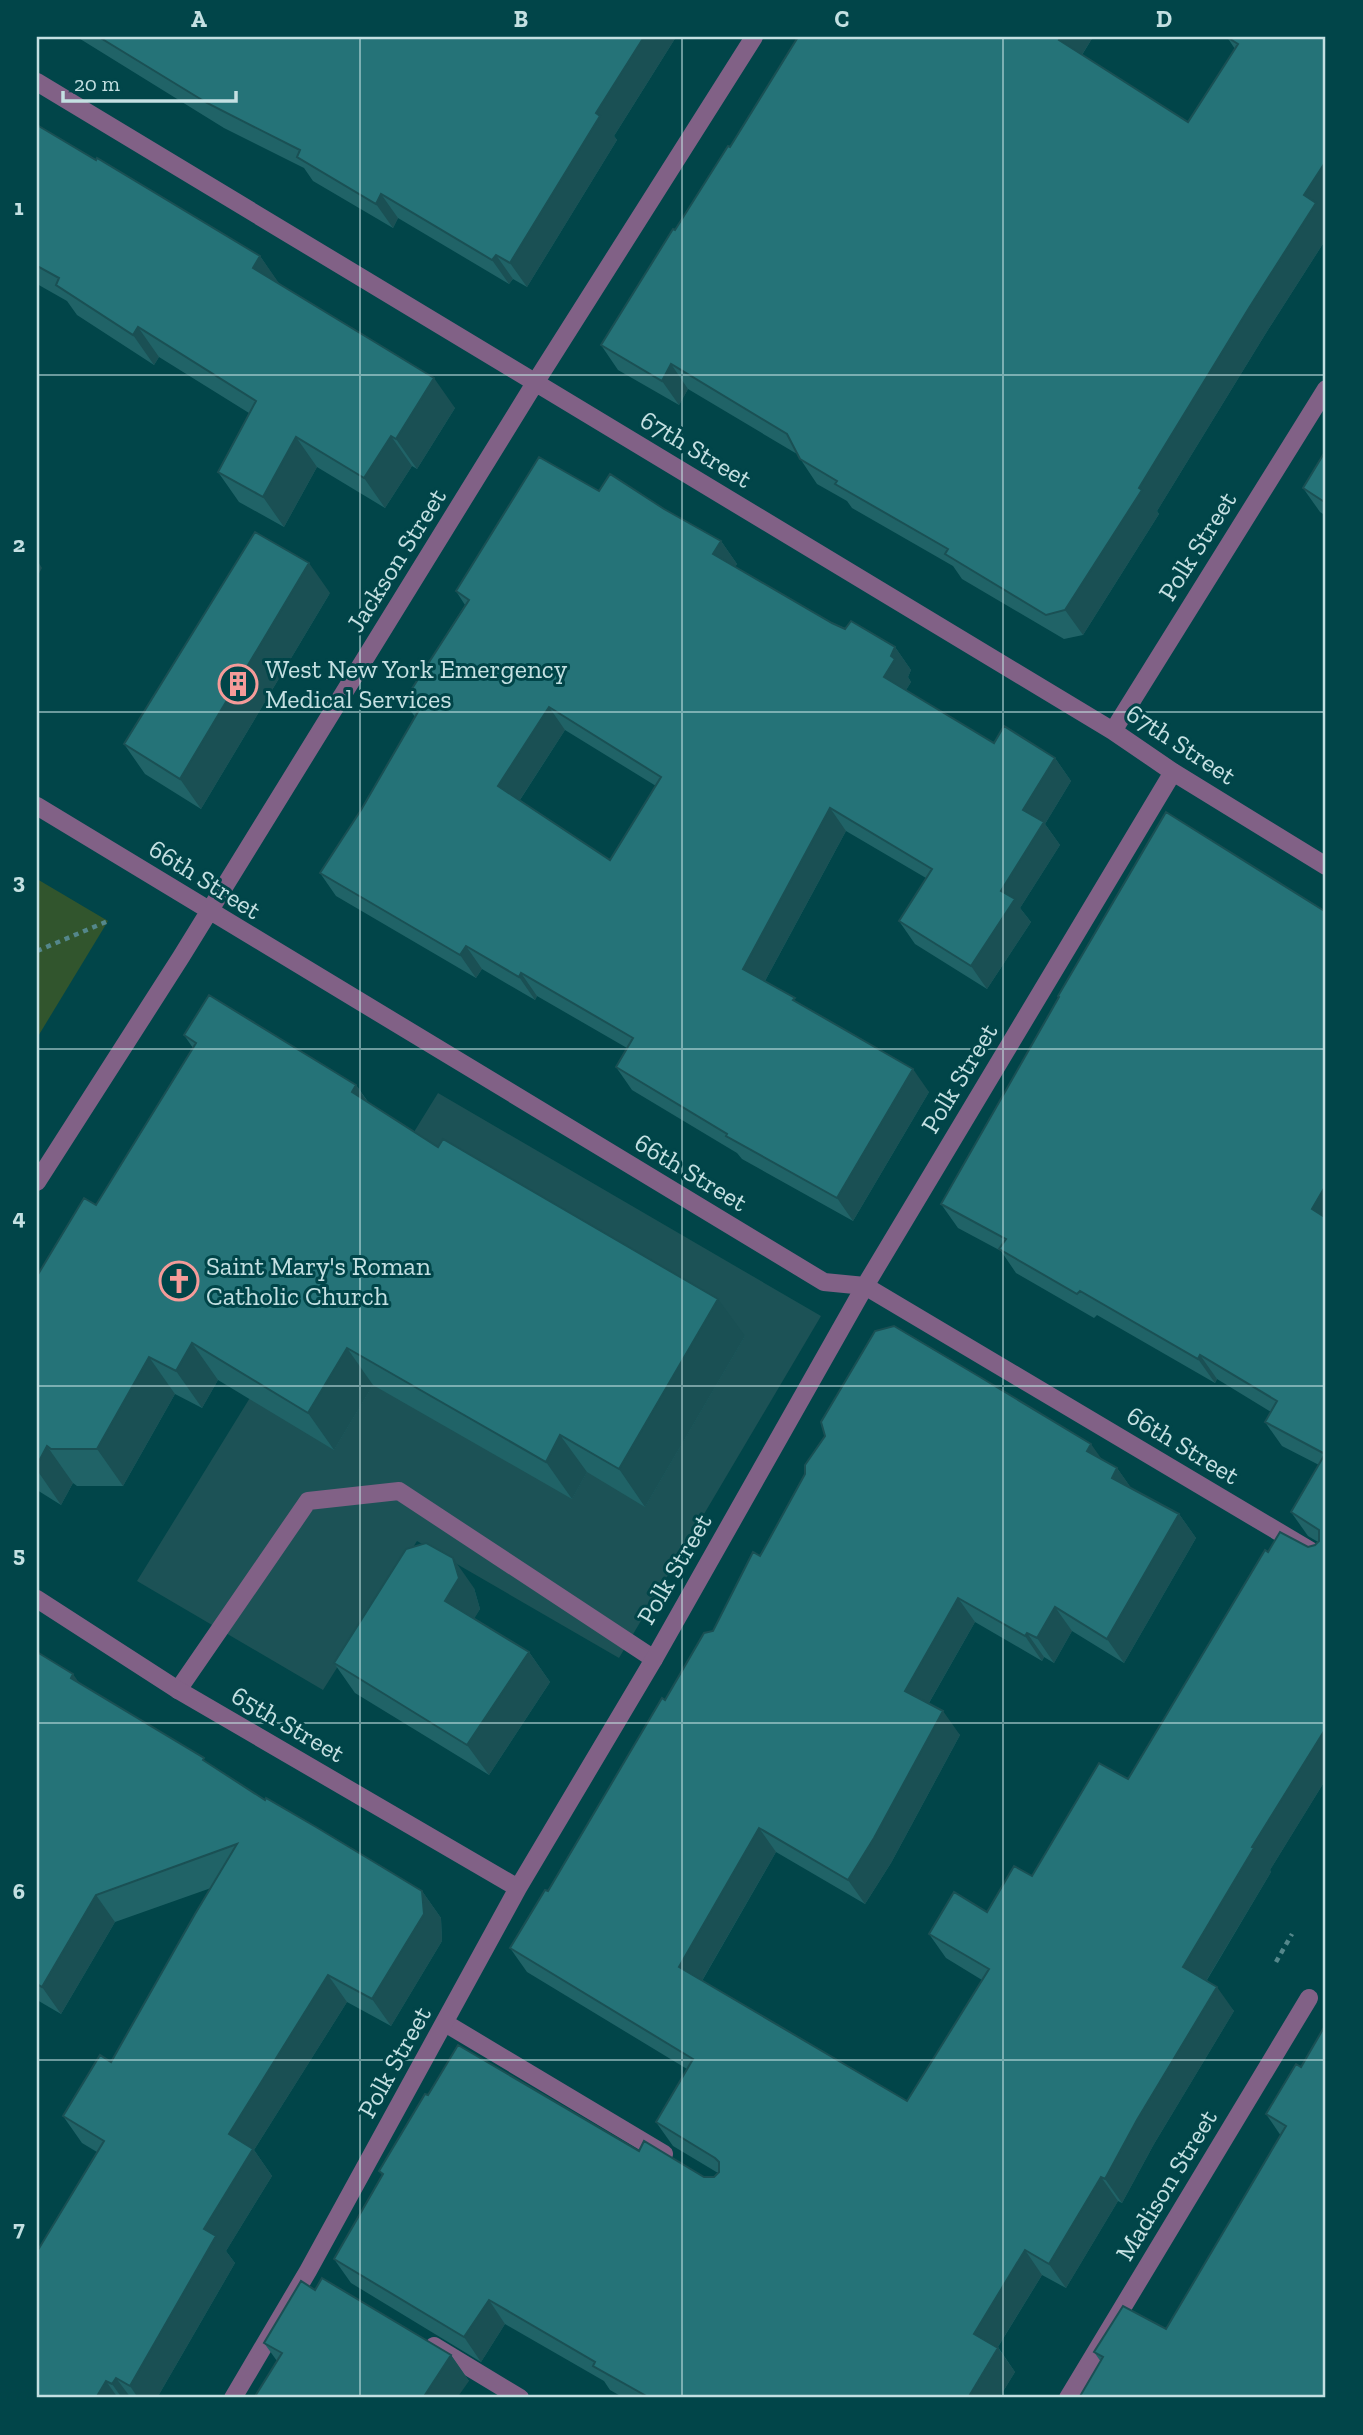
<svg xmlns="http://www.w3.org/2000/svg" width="1363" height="2435" viewBox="0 0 1363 2435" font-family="'Zilla Slab',serif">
<rect width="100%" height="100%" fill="#014549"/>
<path fill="#1c5256" d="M 438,1093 L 821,1316 L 619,1658 L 417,1541 L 323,1690 L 137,1581 Z"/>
<path fill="#31552d" d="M 37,879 L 108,921 L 37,1038 Z"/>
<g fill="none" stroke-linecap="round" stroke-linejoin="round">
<path stroke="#54878b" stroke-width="4.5" stroke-dasharray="5 5" stroke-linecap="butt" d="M 37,951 L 108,921
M 1276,1962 L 1292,1934"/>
<path stroke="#816186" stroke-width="18" d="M 178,1690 L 308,1501 L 399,1491 L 654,1659
M 445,2023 L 664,2154"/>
<path stroke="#816186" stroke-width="18" d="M 37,82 L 1113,731 L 1173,772 L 1326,866
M 1113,731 L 1326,389
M 37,806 L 824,1282 L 865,1286 L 1326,1560
M 37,1182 L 181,957 L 535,383 L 754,37
M 37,1599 L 178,1690 L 518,1888
M 434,2346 L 520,2398
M 233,2398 L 308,2271 L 518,1888 L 654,1659 L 865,1286 L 1173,772
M 1068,2398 L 1309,1998"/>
</g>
<path fill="#206367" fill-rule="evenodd" d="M 77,37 L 676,37 L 614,136 L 617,140 L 527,287 L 513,279 L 509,284 L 398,218 L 393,228 L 313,181 L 304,168 L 224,128 Z
M 798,37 L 1093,37 L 1082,55 L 1188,122 L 1235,49 L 1227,37 L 1326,37 L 1326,212 L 1325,215 L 1326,217 L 1326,239 L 1266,333 L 1157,511 L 1159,514 L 1083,635 L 1064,639 L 962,579 L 953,566 L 852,508 L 847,501 L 817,484 L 797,454 L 688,389 L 679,405 L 618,370 L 601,345 L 675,230 L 730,147 Z
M 37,125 L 260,256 L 279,284 L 455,408 L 417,469 L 412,466 L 385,508 L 317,467 L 284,527 L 239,502 L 218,472 L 249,413 L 159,357 L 154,365 L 77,315 L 67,301 L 37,284 Z
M 1326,450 L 1326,516 L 1320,512 L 1303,488 Z
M 599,491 L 664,509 L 721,541 L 737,564 L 735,567 L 832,623 L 895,647 L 911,670 L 908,677 L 911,682 L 906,690 L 994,743 L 1055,758 L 1071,781 L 1045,824 L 1060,845 L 1020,908 L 1031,922 L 987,989 L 915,944 L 899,921 L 926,878 L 846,831 L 765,981 L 929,1092 L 853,1221 L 742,1159 L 737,1153 L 632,1090 L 616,1067 L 627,1048 L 537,996 L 535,1000 L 482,969 L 476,978 L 336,896 L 320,873 L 361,810 L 415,717 L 404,701 L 465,605 L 456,591 ZM 565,730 L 656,786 L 610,860 L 520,800 Z
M 330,593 L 201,809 L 145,774 L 124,744 Z
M 1326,912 L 1326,1779 L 1270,1870 L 1271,1872 L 1207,1980 L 1234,2011 L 1154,2144 L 1122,2203 L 1118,2201 L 1066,2288 L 1042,2275 L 998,2347 L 1015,2372 L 999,2398 L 624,2398 L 610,2390 L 604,2381 L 505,2324 L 481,2362 L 351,2283 L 334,2259 L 382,2175 L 379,2171 L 639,2151 L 704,2177 L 714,2177 L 718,2173 L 673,2146 L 656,2122 L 687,2069 L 527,1972 L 510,1948 L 548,1891 L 665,1700 L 713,1631 L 760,1556 L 1102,1460 L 1117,1468 L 1131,1488 L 1179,1514 L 1196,1538 L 1124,1663 L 1072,1631 L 1054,1663 L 1044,1657 L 1042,1661 L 975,1622 L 929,1703 L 960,1735 L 891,1863 L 865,1904 L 776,1852 L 702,1981 L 907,2101 L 982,1980 L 946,1958 L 929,1934 L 987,1912 L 1032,1876 L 1128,1779 L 1268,1552 L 1308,1547 L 1315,1545 L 1318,1542 L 1308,1536 L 1291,1512 L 1319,1465 L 1282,1446 L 1265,1422 L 1271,1412 L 1217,1379 L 1215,1383 L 1097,1315 L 1094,1318 L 1016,1273 L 1001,1251 L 958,1228 L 941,1204 L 1059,998 L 1058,996 Z
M 184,1035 L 356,1085 L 369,1103 L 438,1147 L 745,1336 L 645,1507 L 587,1472 L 572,1499 L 373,1385 L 334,1450 L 218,1380 L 202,1408 L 175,1394 L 123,1486 L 77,1486 L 73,1483 L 61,1505 L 37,1490 L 37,1276 L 96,1205 L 193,1048 Z
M 474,1588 L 480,1609 L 474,1618 L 529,1652 L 550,1682 L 489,1775 L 355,1693 L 334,1663 Z
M 37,1652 L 80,1684 L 265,1800 L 422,1891 L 441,1918 L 442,1941 L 391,2026 L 347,2002 L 254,2150 L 272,2176 L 226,2251 L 235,2263 L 157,2398 L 37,2398 L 38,2250 L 97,2152 L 82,2143 L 63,2116 L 111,2062 L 211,1888 L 115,1922 L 61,2014 L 37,2000 Z
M 1301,2067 L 1326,2398 L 1101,2362 L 1094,2352 L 1166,2329 L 1281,2136 L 1266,2114 Z
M 315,2290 L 451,2355 L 469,2381 L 277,2361 L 264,2343 Z"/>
<path fill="#1a5054" d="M 644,37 L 676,37 L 614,136 L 617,140 L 527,287 L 510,263 L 596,113 Z
M 1061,37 L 1093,37 L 1076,64 L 1059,40 Z
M 1326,161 L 1326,212 L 1325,215 L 1326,217 L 1326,239 L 1266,333 L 1157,511 L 1159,514 L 1083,635 L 1065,610 L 1139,488 L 1304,195 Z
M 381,194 L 398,218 L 393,228 L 376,204 Z
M 496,255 L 513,279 L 509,284 L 492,260 Z
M 260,256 L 281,286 L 253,268 Z
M 138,327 L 159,357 L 154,365 L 133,335 Z
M 671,364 L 688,389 L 679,405 L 662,381 Z
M 434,378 L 455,408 L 417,469 L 396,439 Z
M 391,436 L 412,466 L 385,508 L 364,478 Z
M 296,437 L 317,467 L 284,527 L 263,497 Z
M 721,541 L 737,564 L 729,577 L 713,554 Z
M 37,560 L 42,568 L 37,577 Z
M 309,563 L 330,593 L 201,809 L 180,779 Z
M 895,647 L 911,670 L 908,677 L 911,682 L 900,700 L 884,677 L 891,656 Z
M 549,707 L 565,730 L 514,809 L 498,786 Z
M 1055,758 L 1071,781 L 1045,824 L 1060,845 L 1020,908 L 1031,922 L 987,989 L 971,966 L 1023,810 Z
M 830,808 L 846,831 L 759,992 L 743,969 Z
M 466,946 L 482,969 L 476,978 L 460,955 Z
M 521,973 L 537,996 L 535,1000 L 519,977 Z
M 913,1069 L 929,1092 L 853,1221 L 837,1198 Z
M 356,1085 L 382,1123 L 352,1092 Z
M 1326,1185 L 1326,1230 L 1312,1209 Z
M 718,1299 L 745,1336 L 645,1507 L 619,1469 Z
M 192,1343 L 218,1380 L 202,1408 L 176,1371 Z
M 347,1348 L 373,1385 L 334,1450 L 308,1413 Z
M 1200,1355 L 1217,1379 L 1215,1383 L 1198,1359 Z
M 149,1357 L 175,1394 L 123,1486 L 97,1449 Z
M 560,1435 L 587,1472 L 572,1499 L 546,1462 Z
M 1091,1444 L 1108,1468 L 1087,1451 Z
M 47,1446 L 73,1483 L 61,1505 L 37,1470 L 37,1465 Z
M 1117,1468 L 1134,1492 L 1112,1478 Z
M 1179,1514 L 1196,1538 L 1124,1663 L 1107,1639 Z
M 453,1558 L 474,1588 L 480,1609 L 467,1631 L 445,1601 Z
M 958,1598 L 975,1622 L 922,1715 L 905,1691 Z
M 1055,1607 L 1072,1631 L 1054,1663 L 1037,1638 Z
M 1027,1633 L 1044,1657 L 1042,1661 L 1025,1636 Z
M 529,1652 L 550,1682 L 489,1775 L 467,1745 Z
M 73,1674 L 92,1701 L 71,1678 Z
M 943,1711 L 960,1735 L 891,1863 L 865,1904 L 848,1880 Z
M 1326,1728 L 1326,1779 L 1270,1870 L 1271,1872 L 1200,1991 L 1183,1967 L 1252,1847 Z
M 759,1828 L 776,1852 L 696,1991 L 679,1967 Z
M 422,1891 L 441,1918 L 442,1941 L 391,2026 L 372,1999 Z
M 96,1895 L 115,1922 L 61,2014 L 42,1987 Z
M 328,1975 L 347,2002 L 254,2150 L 272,2176 L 226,2251 L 235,2263 L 157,2398 L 138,2398 L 130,2386 L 229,2134 Z
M 1217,1987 L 1234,2011 L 1154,2144 L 1122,2203 L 1105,2179 L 1137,2120 Z
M 1101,2177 L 1118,2201 L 1066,2288 L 1049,2264 Z
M 1025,2250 L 1042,2275 L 991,2358 L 974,2334 Z
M 489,2300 L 505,2324 L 481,2362 L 464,2337 Z
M 998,2348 L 1015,2372 L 999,2398 L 968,2398 Z
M 451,2355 L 469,2381 L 457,2398 L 423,2398 Z
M 116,2378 L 131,2398 L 122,2398 L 112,2384 Z
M 106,2381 L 118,2398 L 96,2398 Z"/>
<path fill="#257378" stroke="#1a5054" stroke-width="2" fill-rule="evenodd" d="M 99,37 L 644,37 L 596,113 L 600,116 L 510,263 L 496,255 L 492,260 L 381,194 L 376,204 L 297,157 L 300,150 L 207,103 Z
M 798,37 L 1061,37 L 1059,40 L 1188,122 L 1238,44 L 1227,37 L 1326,37 L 1326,161 L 1304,195 L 1316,203 L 1249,308 L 1139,488 L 1142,490 L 1065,610 L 1046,615 L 945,554 L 948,549 L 835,484 L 837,481 L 800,459 L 787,434 L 671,364 L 662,381 L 601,345 L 673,229 L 675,230 L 728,146 L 730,147 Z
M 37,125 L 96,160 L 97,158 L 260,256 L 253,268 L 434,378 L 396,439 L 391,436 L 364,478 L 296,437 L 263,497 L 218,472 L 256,401 L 138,327 L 133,335 L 56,285 L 59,278 L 37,266 Z
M 1326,450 L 1326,503 L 1303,488 Z
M 539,457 L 599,491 L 610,474 L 664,509 L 721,541 L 713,554 L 832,623 L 845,629 L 851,621 L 895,647 L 891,656 L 895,659 L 884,677 L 994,743 L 1004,726 L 1055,758 L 1023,810 L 1044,822 L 1001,891 L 1015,899 L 971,966 L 899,921 L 932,869 L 830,808 L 743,969 L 795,998 L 793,1000 L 913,1069 L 837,1198 L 726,1136 L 727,1134 L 616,1067 L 633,1038 L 521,973 L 519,977 L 466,946 L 460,955 L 320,873 L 361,810 L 419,710 L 404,701 L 469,600 L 456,591 ZM 549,707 L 661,777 L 610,860 L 498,786 Z
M 255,532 L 309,563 L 180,779 L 124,744 Z
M 1166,812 L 1326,912 L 1326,1185 L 1312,1209 L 1326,1218 L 1326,1728 L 1252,1847 L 1254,1848 L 1183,1967 L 1217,1987 L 1137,2120 L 1105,2179 L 1101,2177 L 1049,2264 L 1025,2250 L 974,2334 L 998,2348 L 968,2398 L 650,2398 L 593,2366 L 595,2362 L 489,2300 L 464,2337 L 334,2259 L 383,2174 L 379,2171 L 425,2094 L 428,2095 L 458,2045 L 639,2151 L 644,2141 L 704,2177 L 714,2177 L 719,2172 L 719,2162 L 715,2158 L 656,2122 L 693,2059 L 510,1948 L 545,1890 L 548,1891 L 662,1698 L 665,1700 L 704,1633 L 713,1631 L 753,1552 L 760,1556 L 805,1474 L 805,1465 L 825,1436 L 821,1422 L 875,1331 L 894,1326 L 980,1377 L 1091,1444 L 1087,1451 L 1117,1468 L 1112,1478 L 1179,1514 L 1107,1639 L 1055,1607 L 1037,1638 L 1027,1633 L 1025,1636 L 958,1598 L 905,1691 L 943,1711 L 874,1838 L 848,1880 L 759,1828 L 679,1967 L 907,2101 L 989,1969 L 929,1934 L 954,1892 L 987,1912 L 1014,1866 L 1032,1876 L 1099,1763 L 1128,1779 L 1265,1550 L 1268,1552 L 1280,1532 L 1308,1547 L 1315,1545 L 1319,1541 L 1319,1530 L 1291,1512 L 1325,1454 L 1265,1422 L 1277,1401 L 1200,1355 L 1198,1359 L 1080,1291 L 1077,1294 L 999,1249 L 1006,1239 L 941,1204 L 1059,997 L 1058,996 Z
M 209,995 L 356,1085 L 352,1092 L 438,1147 L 443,1139 L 718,1299 L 619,1469 L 560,1435 L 546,1462 L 347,1348 L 308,1413 L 192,1343 L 176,1371 L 149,1357 L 97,1449 L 51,1449 L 47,1446 L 37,1465 L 37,1276 L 84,1198 L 96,1205 L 196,1043 L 184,1035 Z
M 426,1543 L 453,1558 L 459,1578 L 445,1601 L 529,1652 L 467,1745 L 334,1663 L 406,1549 Z
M 37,1652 L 73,1674 L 71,1678 L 204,1758 L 203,1760 L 265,1800 L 266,1798 L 316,1827 L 422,1891 L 424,1914 L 372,1999 L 328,1975 L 229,2134 L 253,2149 L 204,2229 L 216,2236 L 130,2386 L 116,2378 L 112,2384 L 106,2381 L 96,2398 L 37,2398 L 37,2249 L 38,2250 L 104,2141 L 63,2116 L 100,2055 L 111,2062 L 195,1914 L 237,1844 L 96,1895 L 42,1987 L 37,1984 Z
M 1326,2024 L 1326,2398 L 1079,2398 L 1103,2357 L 1094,2352 L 1123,2306 L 1166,2329 L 1286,2126 L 1266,2114 L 1296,2064 L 1301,2067 Z
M 322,2278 L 451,2355 L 423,2398 L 254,2398 L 282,2353 L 264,2343 L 301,2281 L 315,2290 Z"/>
<path fill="none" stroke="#c4e0e2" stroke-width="2" stroke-opacity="0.55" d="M 360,37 L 360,2398M 682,37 L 682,2398M 1003,37 L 1003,2398M 37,375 L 1326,375M 37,712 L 1326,712M 37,1049 L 1326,1049M 37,1386 L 1326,1386M 37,1723 L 1326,1723M 37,2060 L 1326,2060"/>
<defs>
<symbol id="building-ring" viewBox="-11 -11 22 22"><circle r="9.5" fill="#014549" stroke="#f59b99" stroke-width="1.5"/><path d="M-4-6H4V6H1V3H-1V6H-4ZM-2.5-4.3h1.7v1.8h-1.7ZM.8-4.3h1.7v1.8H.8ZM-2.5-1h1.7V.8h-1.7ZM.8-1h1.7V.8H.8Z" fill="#f59b99"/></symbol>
<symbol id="church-ring" viewBox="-11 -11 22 22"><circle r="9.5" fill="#014549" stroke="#f59b99" stroke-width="1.5"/><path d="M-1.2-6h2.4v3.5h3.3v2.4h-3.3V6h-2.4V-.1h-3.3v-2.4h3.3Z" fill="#f59b99"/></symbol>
</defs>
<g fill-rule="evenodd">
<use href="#building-ring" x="216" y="662" width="44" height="44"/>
<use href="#church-ring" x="157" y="1259" width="44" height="44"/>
</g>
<g text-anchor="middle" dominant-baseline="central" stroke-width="6" stroke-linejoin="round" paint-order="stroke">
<g font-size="26" fill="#c4e0e2" stroke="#014549">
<text transform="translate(696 449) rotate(31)">67th Street</text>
<text transform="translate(1197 546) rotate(-58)">Polk Street</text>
<text transform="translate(396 560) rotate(-58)">Jackson Street</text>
<text transform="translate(1181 744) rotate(33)">67th Street</text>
<text transform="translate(205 879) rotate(32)">66th Street</text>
<text transform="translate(959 1078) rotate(-59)">Polk Street</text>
<text transform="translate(691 1172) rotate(31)">66th Street</text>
<text transform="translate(1183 1445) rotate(31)">66th Street</text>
<text transform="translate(674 1569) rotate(-60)">Polk Street</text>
<text transform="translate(288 1724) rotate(30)">65th Street</text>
<text transform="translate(394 2062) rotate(-61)">Polk Street</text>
<text transform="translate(1166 2185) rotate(-59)">Madison Street</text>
</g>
<g font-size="26" fill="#c4e0e2" stroke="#014549" text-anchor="start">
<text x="265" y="669">West New York Emergency<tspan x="265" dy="30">Medical Services</tspan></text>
<text x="206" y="1266">Saint Mary's Roman<tspan x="206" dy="30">Catholic Church</tspan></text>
</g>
</g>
<rect width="1363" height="2435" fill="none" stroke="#014549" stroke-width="77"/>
<path d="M63 91v10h173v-10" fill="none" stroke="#c4e0e2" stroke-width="3.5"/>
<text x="74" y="91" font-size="21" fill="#c4e0e2" stroke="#014549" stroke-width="5" paint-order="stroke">20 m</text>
<rect x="38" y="38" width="1286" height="2358" fill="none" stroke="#c4e0e2" stroke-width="2.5"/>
<g font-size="23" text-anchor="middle" font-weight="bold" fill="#c4e0e2">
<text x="199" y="27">A</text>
<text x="521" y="27">B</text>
<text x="842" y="27">C</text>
<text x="1164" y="27">D</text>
<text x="19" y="215">1</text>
<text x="19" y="552">2</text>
<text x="19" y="889">3</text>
<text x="19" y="1225">4</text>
<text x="19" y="1562">5</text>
<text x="19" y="1899">6</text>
<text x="19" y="2236">7</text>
</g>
</svg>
